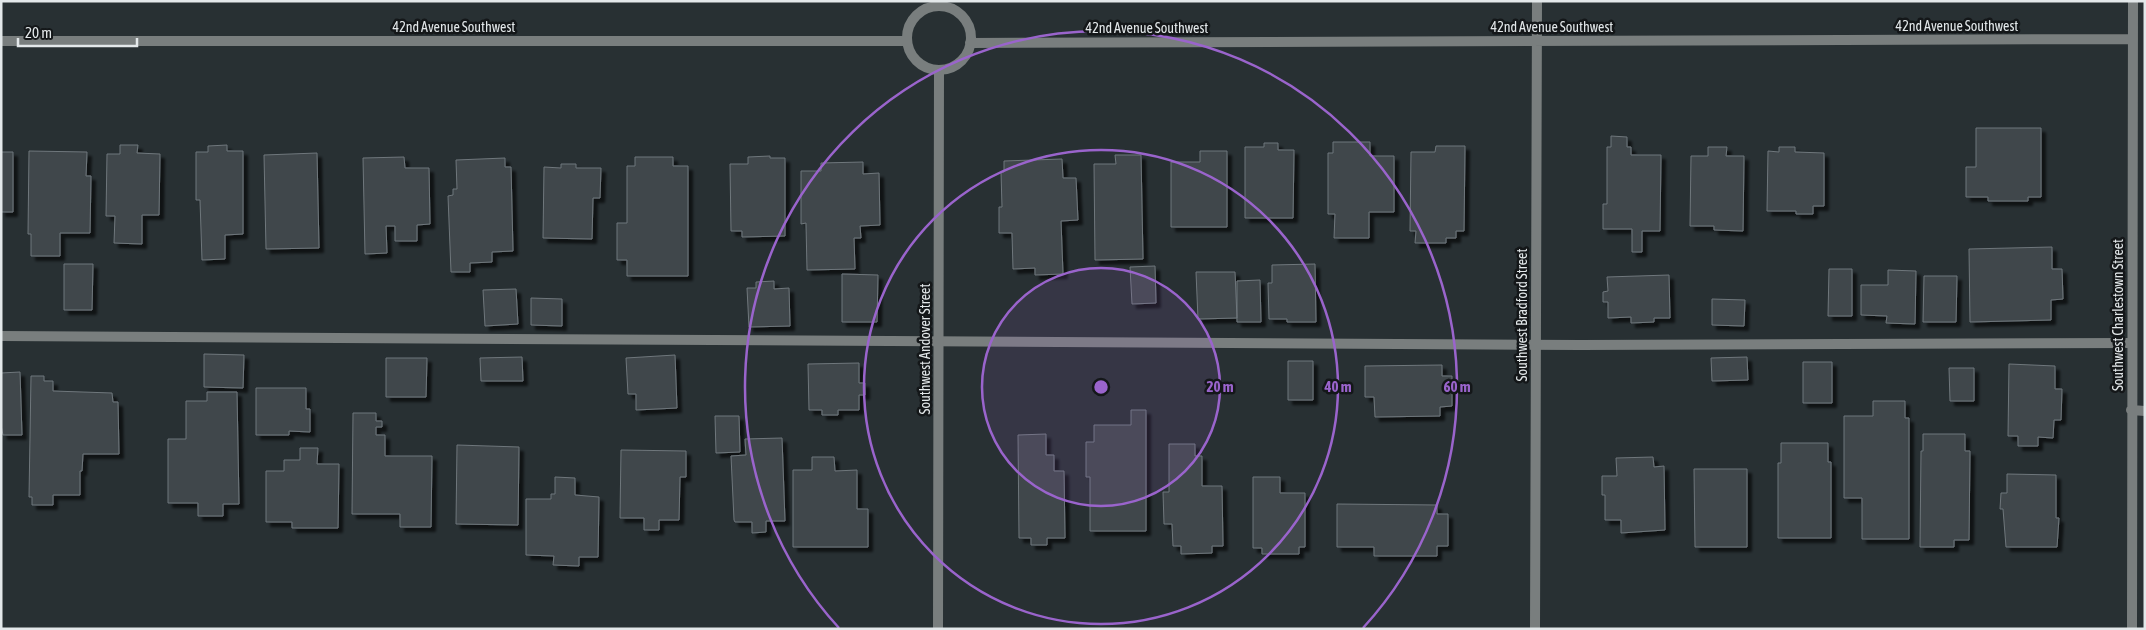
<svg xmlns="http://www.w3.org/2000/svg" width="2146" height="630" viewBox="0 0 2146 630" font-family="'Asap Condensed',sans-serif">
<defs>
<filter id="shadow"><feDropShadow dx="4.5" dy="4.5" stdDeviation="1" flood-color="#0009"/></filter>
</defs>
<rect width="100%" height="100%" fill="#283033"/>
<path fill="#40474b" stroke="#6f777c" filter="url(#shadow)" d="M 1976,128 L 2041,128 L 2041,197 L 2028,197 L 2028,201 L 1988,201 L 1988,197 L 1966,197 L 1966,167 L 1976,167 Z
M 1611,136 L 1627,137 L 1627,147 L 1631,147 L 1631,155 L 1661,155 L 1660,231 L 1642,231 L 1642,252 L 1632,252 L 1632,229 L 1603,229 L 1603,204 L 1607,204 L 1607,147 L 1611,147 Z
M 1333,142 L 1370,142 L 1370,156 L 1394,156 L 1394,212 L 1369,212 L 1369,238 L 1334,238 L 1335,214 L 1328,214 L 1328,153 L 1333,153 Z
M 1264,143 L 1278,143 L 1278,150 L 1294,150 L 1293,218 L 1245,218 L 1245,147 L 1264,147 Z
M 120,145 L 138,145 L 137,153 L 160,154 L 159,215 L 142,215 L 142,244 L 114,243 L 115,216 L 106,216 L 107,154 L 120,154 Z
M 227,145 L 227,151 L 243,151 L 243,234 L 225,235 L 225,259 L 202,260 L 200,200 L 196,200 L 196,152 L 208,152 L 208,146 Z
M 1436,146 L 1465,146 L 1464,231 L 1456,231 L 1456,238 L 1446,238 L 1446,243 L 1415,243 L 1416,231 L 1410,231 L 1411,152 L 1435,152 Z
M 1708,147 L 1727,147 L 1726,156 L 1744,156 L 1743,231 L 1714,230 L 1714,226 L 1690,226 L 1691,156 L 1708,156 Z
M 1779,147 L 1795,147 L 1795,152 L 1824,153 L 1824,206 L 1813,206 L 1813,214 L 1796,214 L 1796,211 L 1767,211 L 1768,151 L 1779,152 Z
M 29,151 L 87,152 L 86,176 L 91,176 L 90,233 L 60,233 L 60,256 L 31,256 L 31,234 L 28,234 Z
M 1200,151 L 1227,151 L 1227,227 L 1171,227 L 1171,162 L 1200,162 Z
M 1,152 L 13,152 L 13,212 L 1,212 Z
M 317,153 L 319,248 L 266,249 L 264,155 Z
M 1115,155 L 1141,155 L 1143,259 L 1095,260 L 1094,164 L 1116,164 Z
M 770,156 L 770,158 L 785,158 L 785,236 L 742,237 L 742,231 L 731,231 L 730,164 L 748,164 L 748,157 Z
M 404,157 L 405,168 L 429,168 L 430,224 L 417,225 L 417,241 L 395,241 L 395,226 L 386,226 L 387,253 L 365,254 L 363,158 Z
M 635,157 L 673,157 L 673,166 L 688,166 L 688,276 L 627,276 L 627,260 L 617,260 L 617,223 L 627,223 L 627,166 L 635,166 Z
M 505,158 L 505,167 L 511,167 L 513,251 L 492,252 L 492,262 L 470,263 L 470,272 L 451,272 L 448,196 L 453,195 L 453,189 L 457,189 L 456,160 Z
M 1062,159 L 1063,178 L 1076,178 L 1078,220 L 1061,221 L 1063,274 L 1035,275 L 1035,268 L 1013,269 L 1012,233 L 999,233 L 999,207 L 1002,207 L 1001,172 L 1004,172 L 1004,161 Z
M 863,162 L 863,174 L 879,173 L 880,225 L 860,226 L 861,238 L 854,238 L 855,269 L 807,270 L 806,223 L 801,224 L 801,171 L 821,171 L 821,163 Z
M 561,164 L 576,164 L 576,168 L 601,168 L 600,198 L 593,198 L 592,239 L 543,238 L 544,167 L 561,168 Z
M 2052,247 L 2052,269 L 2062,269 L 2063,299 L 2051,300 L 2051,320 L 1970,322 L 1969,249 Z
M 64,264 L 93,264 L 92,310 L 64,310 Z
M 1315,264 L 1316,322 L 1287,322 L 1287,319 L 1269,319 L 1268,283 L 1272,283 L 1272,265 Z
M 1155,266 L 1156,303 L 1132,304 L 1130,267 Z
M 1829,269 L 1852,269 L 1852,316 L 1828,316 Z
M 1888,270 L 1916,271 L 1915,324 L 1886,323 L 1887,316 L 1861,315 L 1861,285 L 1888,285 Z
M 1196,272 L 1235,272 L 1237,318 L 1198,319 Z
M 842,274 L 878,275 L 877,322 L 842,322 Z
M 1669,275 L 1670,318 L 1654,318 L 1654,322 L 1631,323 L 1631,317 L 1608,318 L 1608,302 L 1603,302 L 1603,292 L 1608,291 L 1607,277 Z
M 1924,276 L 1957,276 L 1956,322 L 1923,322 Z
M 1260,280 L 1261,322 L 1237,322 L 1237,281 Z
M 774,281 L 774,289 L 789,288 L 790,326 L 749,327 L 747,288 L 756,288 L 756,282 Z
M 516,289 L 518,324 L 485,326 L 483,290 Z
M 531,298 L 562,299 L 562,326 L 531,325 Z
M 1712,299 L 1745,300 L 1744,326 L 1712,325 Z
M 204,354 L 244,355 L 243,388 L 204,387 Z
M 675,355 L 677,408 L 636,410 L 636,394 L 628,394 L 626,358 Z
M 522,357 L 523,381 L 481,381 L 480,358 Z
M 1747,357 L 1748,380 L 1712,381 L 1711,358 Z
M 386,358 L 427,358 L 426,397 L 386,397 Z
M 1288,361 L 1313,361 L 1313,400 L 1288,400 Z
M 1803,362 L 1832,362 L 1832,403 L 1803,403 Z
M 859,363 L 859,383 L 865,383 L 865,395 L 859,395 L 859,410 L 838,410 L 838,415 L 822,415 L 822,410 L 809,410 L 808,364 Z
M 2009,364 L 2055,366 L 2055,389 L 2062,389 L 2061,420 L 2054,420 L 2053,438 L 2038,437 L 2038,446 L 2018,446 L 2018,436 L 2008,436 Z
M 1442,365 L 1442,376 L 1452,376 L 1452,406 L 1440,407 L 1440,416 L 1375,417 L 1374,397 L 1365,397 L 1365,366 Z
M 1949,368 L 1974,368 L 1974,401 L 1950,401 Z
M 20,372 L 22,435 L 3,435 L 1,425 L 1,373 Z
M 31,376 L 44,376 L 44,381 L 53,381 L 53,391 L 112,393 L 113,402 L 118,402 L 119,454 L 83,454 L 82,471 L 80,471 L 80,495 L 53,495 L 53,505 L 32,505 L 32,497 L 29,497 Z
M 256,388 L 306,388 L 306,409 L 310,409 L 310,432 L 289,431 L 289,435 L 256,435 Z
M 207,392 L 237,392 L 239,504 L 223,504 L 223,516 L 198,516 L 198,503 L 168,503 L 168,439 L 186,439 L 186,401 L 207,401 Z
M 1873,401 L 1905,401 L 1905,418 L 1909,418 L 1909,539 L 1862,539 L 1862,498 L 1844,498 L 1844,416 L 1873,416 Z
M 1131,410 L 1146,410 L 1146,531 L 1090,531 L 1090,477 L 1086,477 L 1086,442 L 1094,442 L 1094,425 L 1131,425 Z
M 353,413 L 376,413 L 376,421 L 382,421 L 382,427 L 376,427 L 376,435 L 385,435 L 385,456 L 432,456 L 431,527 L 400,527 L 400,514 L 352,514 Z
M 715,416 L 739,416 L 740,452 L 716,453 Z
M 1046,434 L 1046,455 L 1054,455 L 1054,471 L 1064,471 L 1065,538 L 1047,538 L 1047,545 L 1031,545 L 1031,538 L 1019,538 L 1018,435 Z
M 1923,434 L 1965,434 L 1965,451 L 1970,451 L 1969,540 L 1954,540 L 1954,547 L 1920,547 L 1921,451 L 1923,451 Z
M 782,438 L 785,521 L 766,521 L 766,532 L 752,533 L 752,522 L 735,522 L 734,520 L 731,456 L 746,455 L 745,439 Z
M 1781,443 L 1828,443 L 1828,462 L 1831,462 L 1831,538 L 1778,538 L 1778,463 L 1781,463 Z
M 1169,444 L 1195,444 L 1195,456 L 1202,456 L 1202,486 L 1222,486 L 1223,546 L 1212,546 L 1212,553 L 1181,554 L 1181,546 L 1173,546 L 1172,524 L 1164,524 L 1163,492 L 1169,492 Z
M 457,445 L 519,447 L 518,525 L 456,524 Z
M 300,448 L 318,448 L 317,464 L 339,464 L 338,528 L 292,528 L 292,522 L 266,522 L 266,471 L 284,471 L 284,460 L 300,460 Z
M 621,450 L 686,451 L 686,477 L 680,477 L 679,520 L 659,520 L 659,530 L 644,530 L 644,518 L 620,518 Z
M 812,457 L 834,457 L 835,471 L 857,470 L 857,509 L 868,509 L 868,547 L 793,547 L 793,470 L 812,470 Z
M 1653,457 L 1654,467 L 1664,466 L 1665,530 L 1621,533 L 1621,520 L 1605,520 L 1605,495 L 1602,495 L 1602,476 L 1617,476 L 1616,458 Z
M 1694,469 L 1747,469 L 1747,547 L 1695,547 Z
M 2007,474 L 2056,475 L 2056,518 L 2059,518 L 2057,547 L 2006,547 L 2003,509 L 2000,509 L 2001,493 L 2007,493 Z
M 555,477 L 575,478 L 575,495 L 599,497 L 598,557 L 579,557 L 579,566 L 553,565 L 554,556 L 526,555 L 526,499 L 551,499 L 551,494 L 555,494 Z
M 1253,477 L 1280,477 L 1280,493 L 1305,493 L 1305,547 L 1299,547 L 1299,554 L 1262,554 L 1262,548 L 1253,548 Z
M 1337,504 L 1437,505 L 1437,514 L 1448,514 L 1448,546 L 1437,546 L 1437,556 L 1374,556 L 1374,547 L 1337,547 Z"/>
<g fill="none" stroke-linecap="round" stroke-linejoin="round">
<path stroke="#797e7e" stroke-width="10" d="M 1,336 L 1581,345 L 2131,343"/>
<path stroke="#797e7e" stroke-width="10" d="M907 38a32 32 0 1 1 64 0a32 32 0 1 1-64 0Z
M 1,41 L 907,41
M 970,43 L 2133,39
M 2131,410 L 2145,411
M 938,629 L 939,70
M 1535,629 L 1537,1
M 2132,629 L 2133,1"/>
</g>
<circle cx="1101" cy="387" r="119" fill="#9a64cc" fill-opacity=".12"/>
<g fill="none" stroke="#9a64cc" stroke-width="2.5">
<circle cx="1101" cy="387" r="119"/>
<circle cx="1101" cy="387" r="237"/>
<path d="M839 628A356 356 0 1 1 1363 628"/>
</g>
<g text-anchor="middle" dominant-baseline="central" stroke-width="5" stroke-linejoin="round" paint-order="stroke">
<g font-size="14" fill="#e3e8ea" stroke="#141719">
<text x="1957" y="26">42nd Avenue Southwest</text>
<text x="454" y="27">42nd Avenue Southwest</text>
<text x="1552" y="27">42nd Avenue Southwest</text>
<text x="1147" y="28">42nd Avenue Southwest</text>
<text transform="translate(1522 315) rotate(-90)">Southwest Bradford Street</text>
<text transform="translate(2118 315) rotate(-90)">Southwest Charlestown Street</text>
<text transform="translate(925 349) rotate(-90)">Southwest Andover Street</text>
</g>
</g>
<circle cx="1101" cy="387" r="8" fill="#9a64cc" stroke="#141719" stroke-width="2.5"/>
<g font-size="15" text-anchor="middle" font-weight="bold" fill="#9a64cc" stroke="#141719" stroke-width="5" stroke-linejoin="round" paint-order="stroke">
<text x="1220" y="392">20 m</text>
<text x="1338" y="392">40 m</text>
<text x="1457" y="392">60 m</text>
</g>
<rect width="2146" height="630" fill="none" stroke="#e3e8ea" stroke-width="5"/>
<path d="M18 38v8h119v-8" fill="none" stroke="#e3e8ea" stroke-width="2.5"/>
<text x="25" y="38" font-size="15" fill="#e3e8ea" stroke="#141719" stroke-width="4" paint-order="stroke">20 m</text>
</svg>
